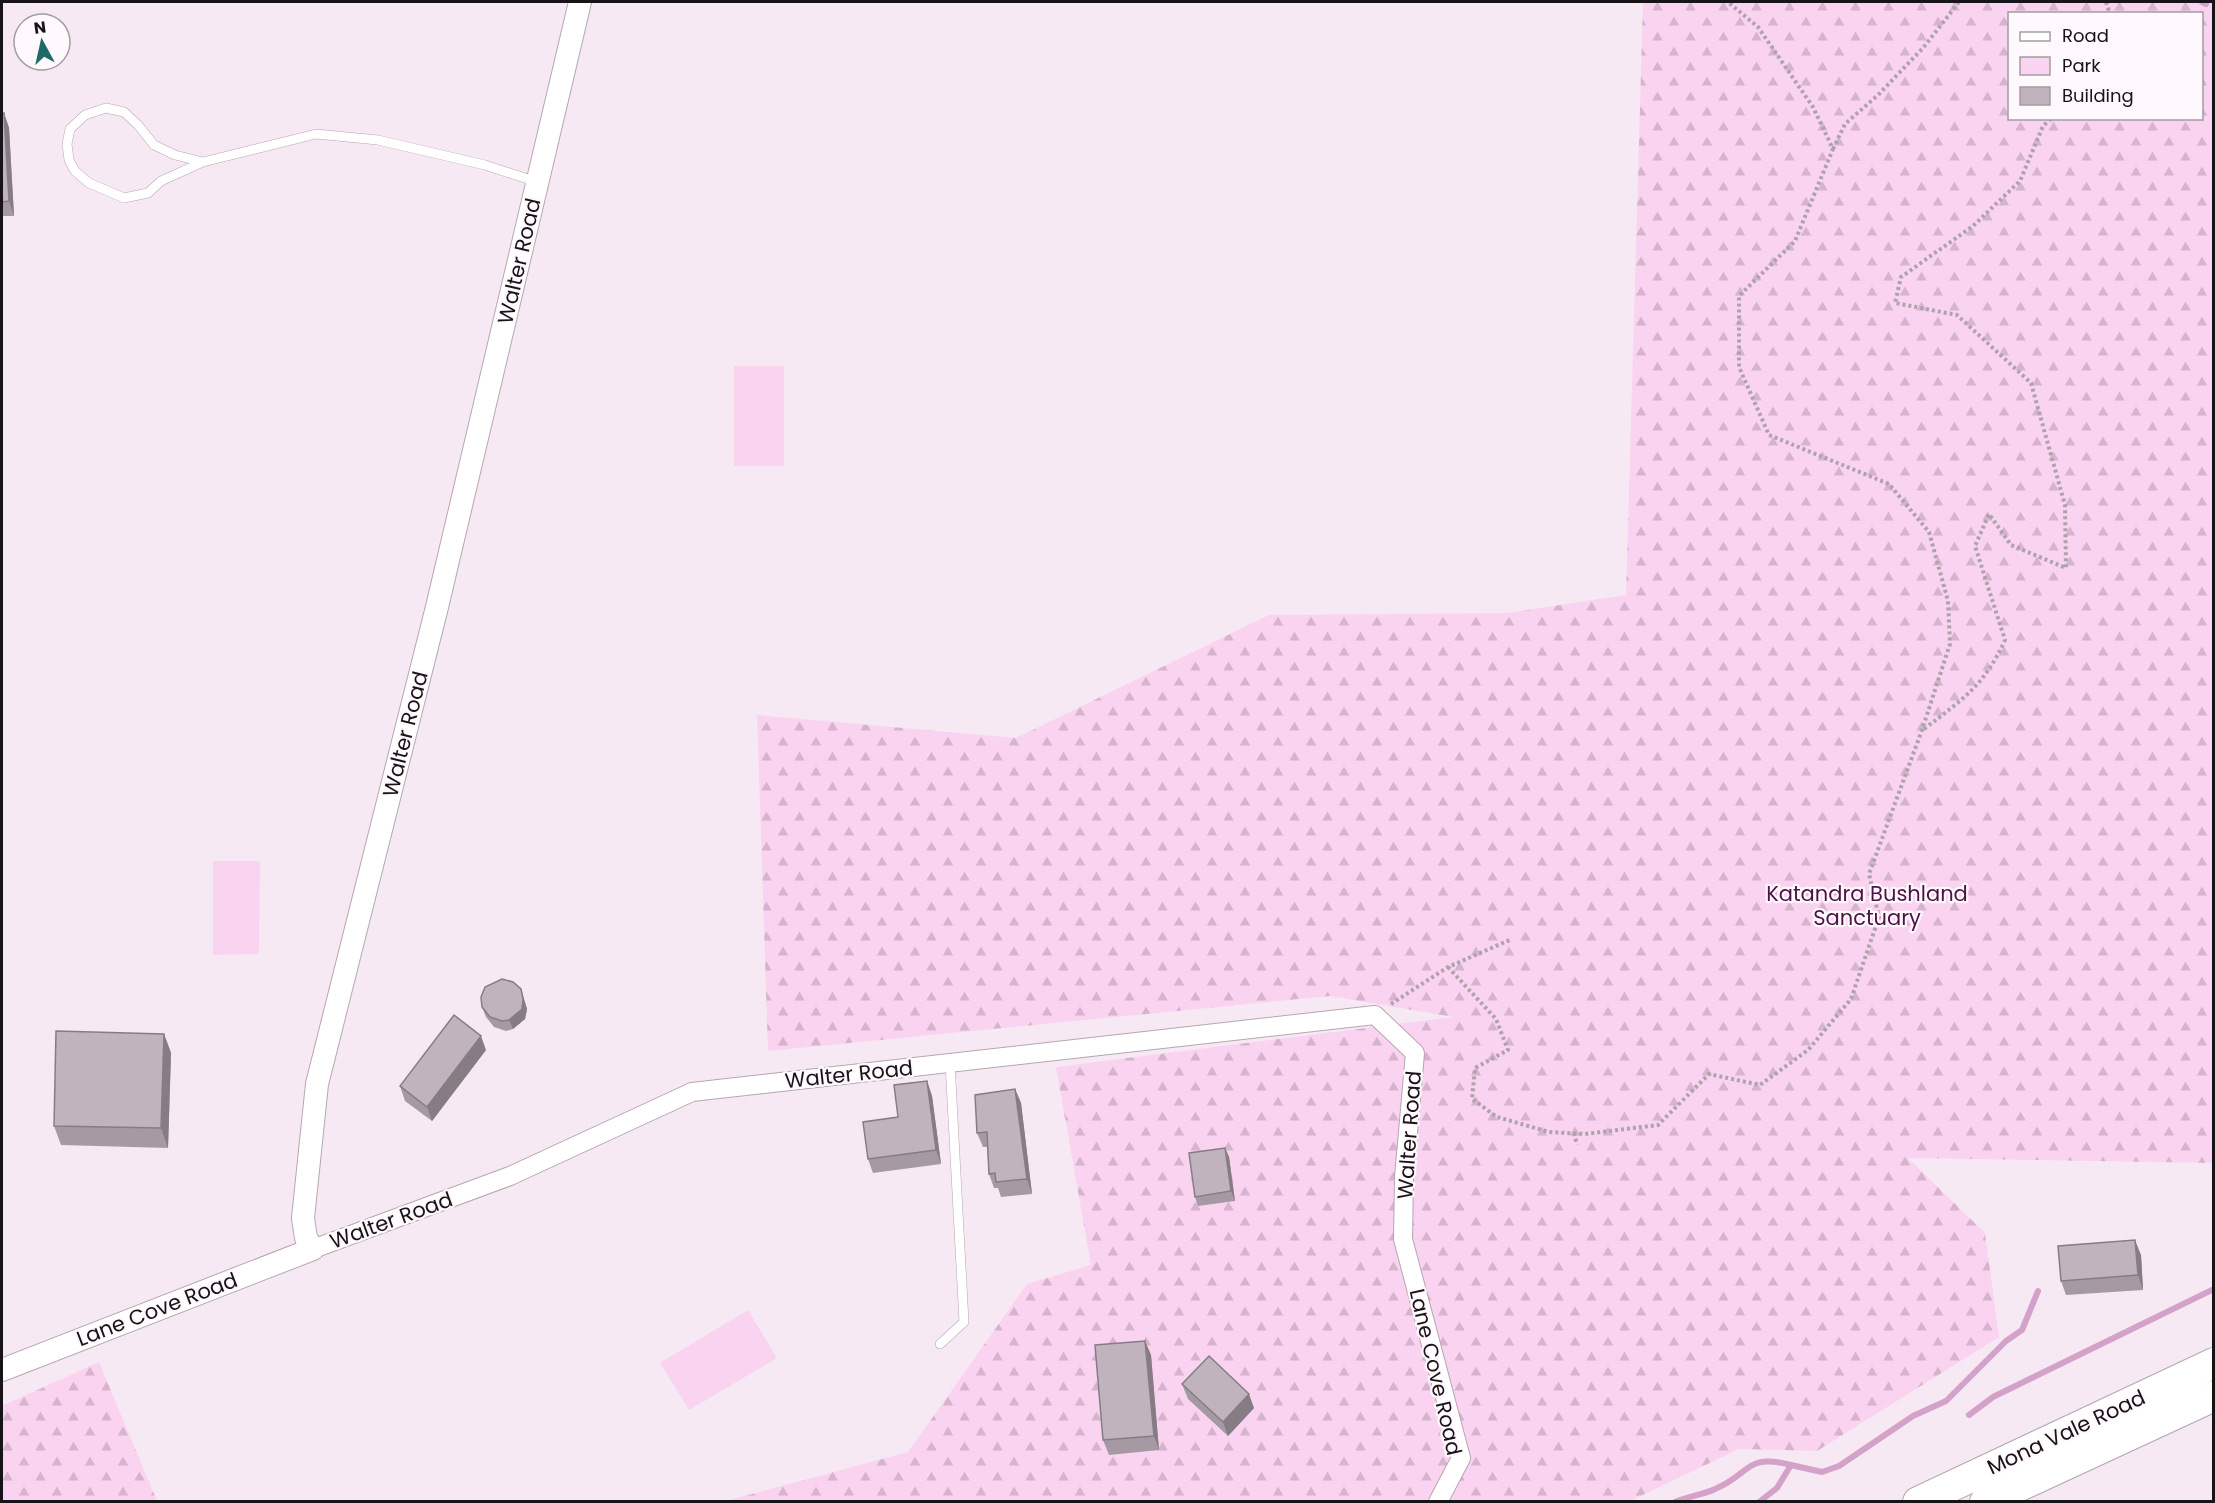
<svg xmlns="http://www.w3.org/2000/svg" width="2215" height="1503" viewBox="0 0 2215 1503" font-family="Poppins,sans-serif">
<defs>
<pattern id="forest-firs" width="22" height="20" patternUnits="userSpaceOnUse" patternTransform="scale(1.5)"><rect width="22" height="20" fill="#fad3f1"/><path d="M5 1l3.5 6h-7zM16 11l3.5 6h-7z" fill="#d6b4ce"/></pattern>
</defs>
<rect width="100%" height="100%" fill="#f7e9f4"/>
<path fill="#fad3f1" d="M 734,366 L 784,366 L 784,466 L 734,466 Z
M 213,861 L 260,861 L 259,954 L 213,955 Z
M 748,1310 L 777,1358 L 689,1410 L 660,1363 Z"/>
<path fill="url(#forest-firs)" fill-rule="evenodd" d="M 1643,2 L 2213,2 L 2213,1163 L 1908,1158 L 1985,1233 L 1999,1337 L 1817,1451 L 1739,1449 L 1630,1501 L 722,1502 L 908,1452 L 1027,1284 L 1091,1265 L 1056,1067 L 1453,1017 L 1330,996 L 768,1051 L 757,715 L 1016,738 L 1269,615 L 1507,613 L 1626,595 ZM 2010,14 L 2202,14 L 2202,118 L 2010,118 Z
M 99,1362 L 157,1501 L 2,1501 L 2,1406 Z"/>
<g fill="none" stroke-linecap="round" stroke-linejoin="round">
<path stroke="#d4a1c9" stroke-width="6" d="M 2202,2 L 2206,4
M 1969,1415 L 1993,1397 L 2214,1289
M 1675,1502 C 1688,1496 1703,1495 1715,1489 C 1751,1474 1745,1453 1791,1465
M 1759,1502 L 1777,1488 L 1791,1465 L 1822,1472 L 1839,1466 L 1913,1416 L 1946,1401 L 2006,1341 L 2022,1330 L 2038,1291"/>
<defs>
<path id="service" d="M 203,162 L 161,181 L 148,193 L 124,198 L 89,183 L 75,171 L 69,160 L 67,144 L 70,129 L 85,115 L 106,108 L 124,112 L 138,125 L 154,145 L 175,155 L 203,162 L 316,134 L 378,140 L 485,165 L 537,182
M 940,1344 L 964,1322 L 950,1063"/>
<path id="minor" d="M 313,1249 L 510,1176 L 692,1092 L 1375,1015 L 1415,1053 L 1404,1177 L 1403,1239 L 1461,1458 L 1438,1502"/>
<path id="tertiary" d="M 2,1370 L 313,1249 L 306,1238 L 303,1218 L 317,1084 L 437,607 L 580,2"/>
<path id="trunk" d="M 1918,1502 L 2214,1363
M 1985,1502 L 2214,1396"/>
</defs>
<use href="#service" stroke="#b5a7b2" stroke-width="10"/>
<use href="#minor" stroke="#b5a7b2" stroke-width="20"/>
<use href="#tertiary" stroke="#b5a7b2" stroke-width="24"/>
<use href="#trunk" stroke="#b5a7b2" stroke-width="32"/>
<path stroke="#aea3ab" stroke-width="4" stroke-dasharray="3 3" stroke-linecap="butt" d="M 2106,2 L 2110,14
M 1833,149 L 1845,124 L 1878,95 L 1923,48 L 1959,2
M 1924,729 C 1963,699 1984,686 2005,640 L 1975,546 L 1989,514 L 2011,545 L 2066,568 L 2065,505 L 2031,383 L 1957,315 L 1895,303 L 1901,277 L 1973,226 L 2020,181 L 2043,126 L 2052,118
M 1448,967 L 1496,1019 L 1508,1050 L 1475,1068 L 1472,1099 L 1497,1117 L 1549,1132 L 1585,1134 L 1658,1125 L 1709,1074 L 1760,1085 L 1808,1050 L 1851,999 L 1879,917 L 1869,874 L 1922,730 L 1950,644 L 1948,601 L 1929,532 L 1889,484 L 1769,435 L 1739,367 L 1739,296 L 1795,241 L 1833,149 L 1813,107 L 1758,27 L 1728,2
M 1391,1004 L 1448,967 L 1512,939
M 1574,1133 L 1577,1145"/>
<use href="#service" stroke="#fff" stroke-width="9"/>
<use href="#minor" stroke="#fff" stroke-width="18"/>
<use href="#tertiary" stroke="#fff" stroke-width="22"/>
<use href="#trunk" stroke="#fff" stroke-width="30"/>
</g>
<path fill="#a59aa3" d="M 4,113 L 9,128 L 14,216 L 2,216 L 2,114 Z
M 521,989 L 527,1009 L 525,1019 L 513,1029 L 506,1031 L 494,1027 L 486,1017 L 482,1007 Z
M 164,1034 L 171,1053 L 168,1148 L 61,1145 L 54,1126 Z
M 486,1050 L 432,1121 L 405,1101 L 400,1086 Z
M 927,1081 L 932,1096 L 941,1164 L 873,1173 L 868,1159 L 898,1117 Z
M 1015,1089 L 1021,1103 L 1032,1194 L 1001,1197 L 998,1188 L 994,1188 L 989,1174 L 987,1147 L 983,1147 L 977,1133 Z
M 1225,1148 L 1229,1157 L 1235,1201 L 1198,1206 L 1195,1197 Z
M 2141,1255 L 2143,1290 L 2066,1295 L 2061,1281 Z
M 1145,1341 L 1151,1355 L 1159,1450 L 1109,1455 L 1103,1440 Z
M 1182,1384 L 1254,1408 L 1228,1436 L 1188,1399 Z"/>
<path fill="#867d84" d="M 4,113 L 9,128 L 14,216 L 9,201 Z
M 521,989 L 527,1009 L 525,1019 L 513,1029 L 509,1020 Z
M 164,1034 L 171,1053 L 168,1148 L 161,1128 Z
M 481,1036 L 486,1050 L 432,1121 L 427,1107 Z
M 927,1081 L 932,1096 L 941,1164 L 936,1150 Z
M 1015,1089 L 1021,1103 L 1032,1194 L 1027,1179 Z
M 1225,1148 L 1229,1157 L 1235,1201 L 1231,1191 Z
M 2135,1240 L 2141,1255 L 2143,1290 L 2138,1275 Z
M 1145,1341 L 1151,1355 L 1159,1450 L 1154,1436 Z
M 1249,1394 L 1254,1408 L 1228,1436 L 1223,1422 Z"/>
<path fill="#c0b3bd" stroke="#867d84" stroke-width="1.5" d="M 4,113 L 9,201 L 2,202 L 2,114 Z
M 502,979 L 513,982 L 521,989 L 523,999 L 522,1009 L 509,1020 L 502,1021 L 490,1017 L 482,1007 L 481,997 L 485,987 Z
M 454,1015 L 481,1036 L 427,1107 L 400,1086 Z
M 56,1031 L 164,1034 L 161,1128 L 54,1126 Z
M 927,1081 L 936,1150 L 868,1159 L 863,1122 L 898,1117 L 894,1085 Z
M 1015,1089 L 1027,1179 L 996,1182 L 995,1173 L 989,1174 L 987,1132 L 977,1133 L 975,1095 Z
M 1225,1148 L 1231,1191 L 1195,1197 L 1189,1153 Z
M 2135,1240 L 2138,1275 L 2061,1281 L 2058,1246 Z
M 1145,1341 L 1154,1436 L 1103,1440 L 1095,1345 Z
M 1209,1356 L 1249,1394 L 1223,1422 L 1182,1384 Z"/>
<g text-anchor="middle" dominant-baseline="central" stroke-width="4.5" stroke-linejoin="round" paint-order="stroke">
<g font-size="21" fill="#181317" stroke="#fff9fd">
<text transform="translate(519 261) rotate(-77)">Walter Road</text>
<text transform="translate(405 734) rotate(-76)">Walter Road</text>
<text transform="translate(849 1074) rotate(-6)">Walter Road</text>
<text transform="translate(1409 1135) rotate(-86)">Walter Road</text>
<text transform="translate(391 1220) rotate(-20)">Walter Road</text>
<text transform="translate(157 1309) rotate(-21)">Lane Cove Road</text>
<text transform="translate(1436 1372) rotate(77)">Lane Cove Road</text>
<text transform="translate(2066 1432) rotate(-25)">Mona Vale Road</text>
</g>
<g font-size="21" fill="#4d1245" stroke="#fff9fd">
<text x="1867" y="893">Katandra Bushland<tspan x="1867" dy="24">Sanctuary</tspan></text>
</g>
</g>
<rect width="2215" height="1503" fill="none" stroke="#181317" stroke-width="6"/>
<rect x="2008" y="12" width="195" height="108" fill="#fff9fd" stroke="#a39da1" stroke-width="1.5"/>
<rect x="2020" y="32" width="30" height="9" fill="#ffffff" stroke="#a39da1" stroke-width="1.5"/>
<text x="2062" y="42" font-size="18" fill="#181317">Road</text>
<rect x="2020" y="57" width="30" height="18" fill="#fad3f1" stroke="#a39da1" stroke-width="1.5"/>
<text x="2062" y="72" font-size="18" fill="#181317">Park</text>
<rect x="2020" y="87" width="30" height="18" fill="#c0b3bd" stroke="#a39da1" stroke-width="1.5"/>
<text x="2062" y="102" font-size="18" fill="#181317">Building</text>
<g transform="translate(42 42) rotate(352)"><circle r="28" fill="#fff9fd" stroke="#a39da1" stroke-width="1.5"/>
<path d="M0-4.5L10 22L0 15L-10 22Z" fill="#1e6a66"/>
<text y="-9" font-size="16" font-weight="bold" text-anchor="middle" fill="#181317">N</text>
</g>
</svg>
